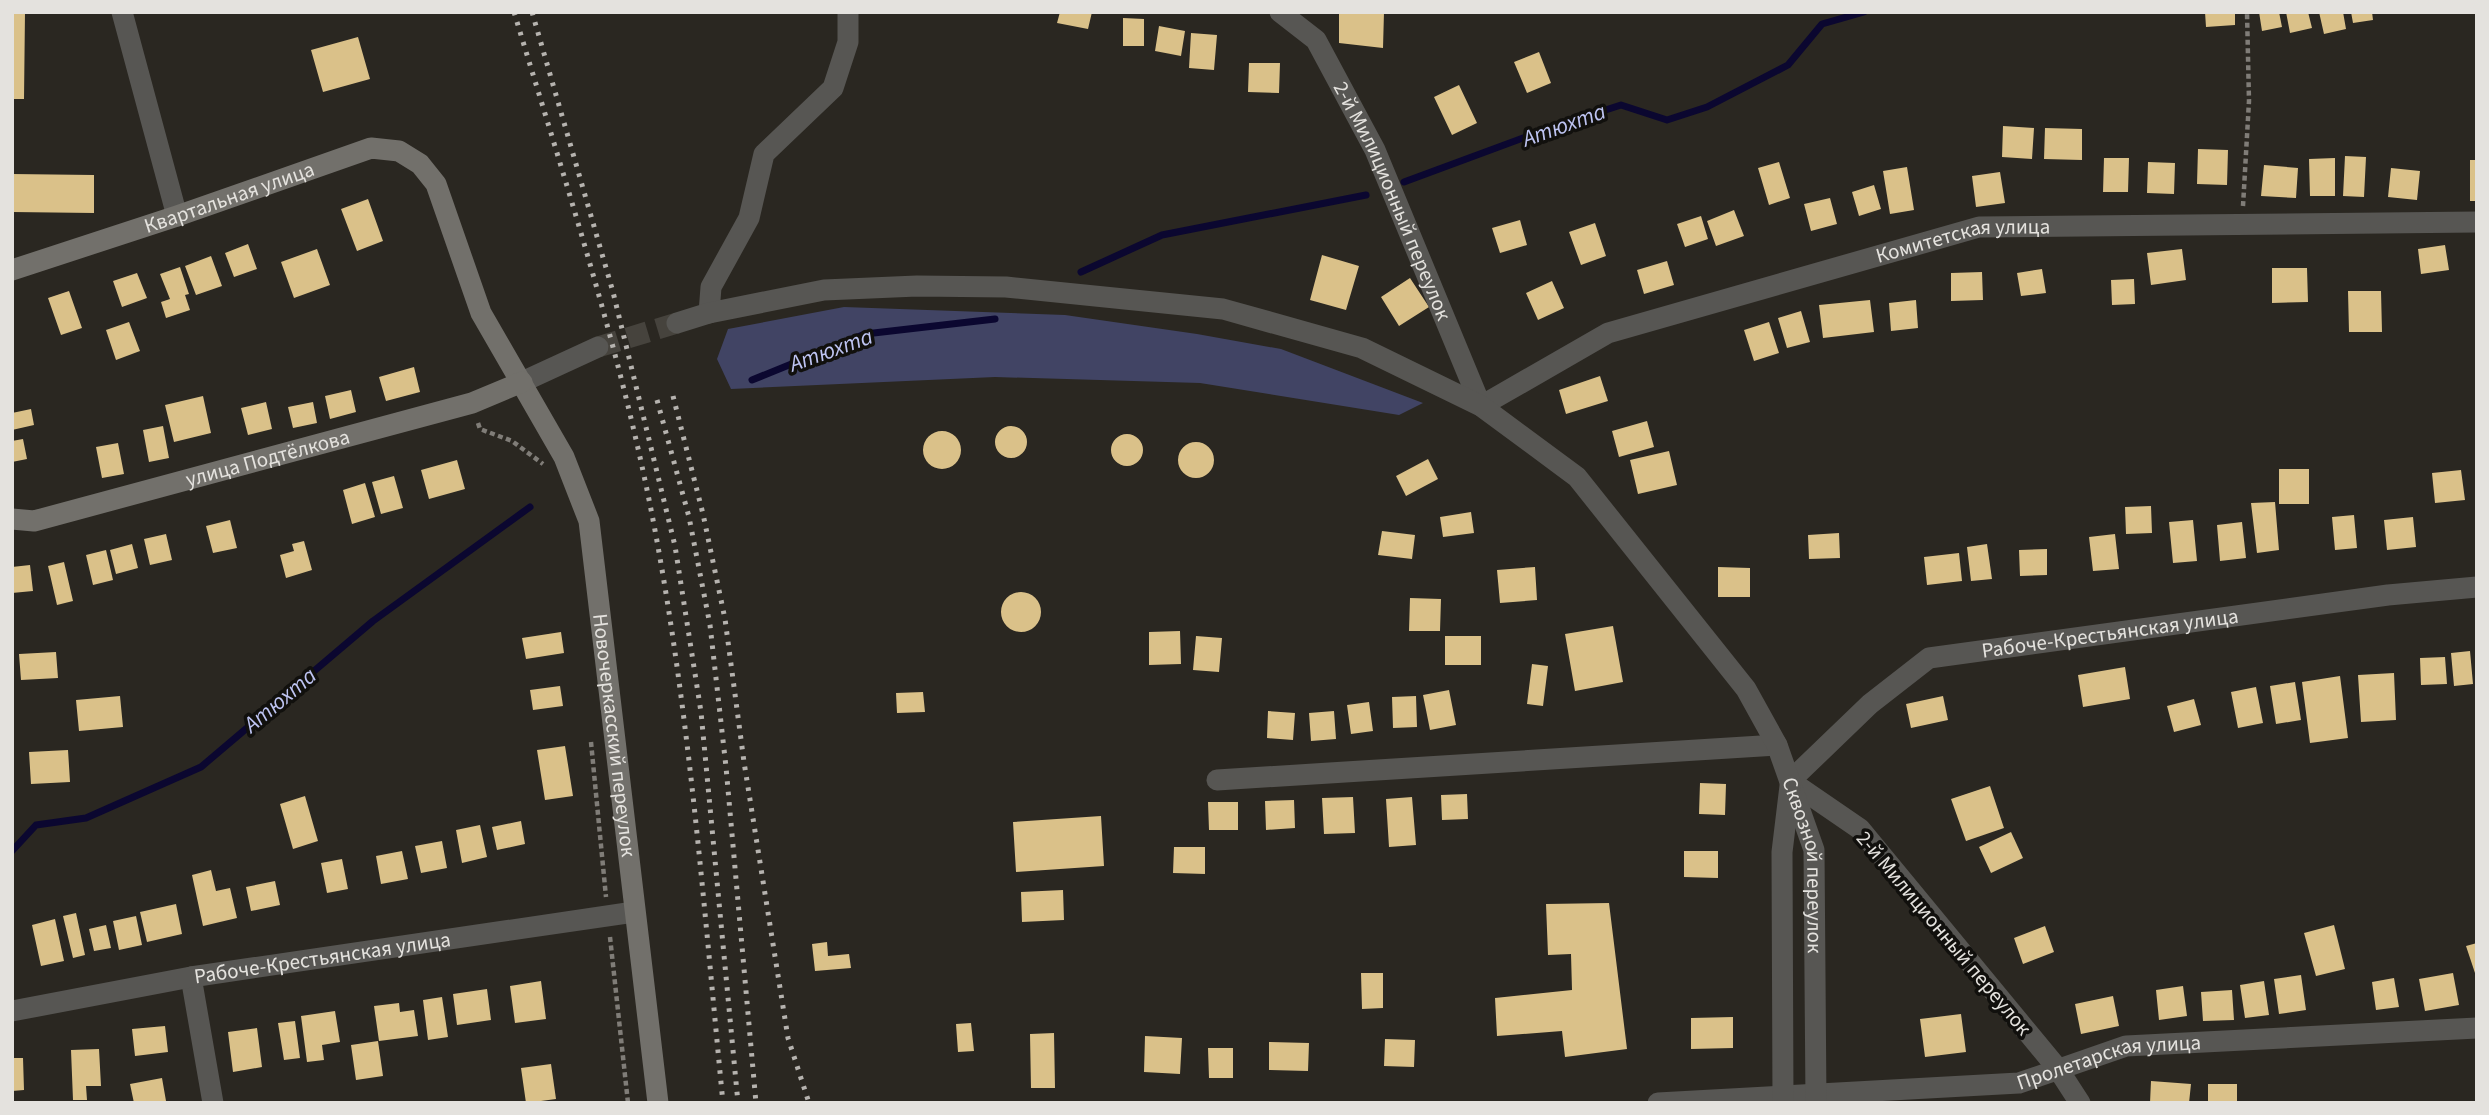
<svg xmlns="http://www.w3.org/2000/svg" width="2489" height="1115" viewBox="0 0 2489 1115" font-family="'Source Sans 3',sans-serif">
<rect width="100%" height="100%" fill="#2a2721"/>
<path fill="#414464" d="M 844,307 L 1065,315 L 1197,334 L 1281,349 L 1423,403 L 1399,415 L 1200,383 L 995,377 L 731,389 L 717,359 L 728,329 Z"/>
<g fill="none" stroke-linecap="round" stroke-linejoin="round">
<path stroke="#0b0730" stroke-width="7" d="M 1404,182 L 1550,128 L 1621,105 L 1667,120 L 1707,107 L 1788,65 L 1822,24 L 1864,12
M 1081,272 L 1162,235 L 1366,195
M 752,380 L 865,334 L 995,319
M 12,851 L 36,825 L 86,818 L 201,767 L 373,621 L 530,507"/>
</g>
<path fill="#dac189" d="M 12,12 L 25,12 L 24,99 L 12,99 Z
M 1060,12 L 1092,12 L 1088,29 L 1057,23 Z
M 1339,12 L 1384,12 L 1383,48 L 1339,43 Z
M 2205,12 L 2235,12 L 2235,25 L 2206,27 Z
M 2259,12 L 2279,12 L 2282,27 L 2262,31 Z
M 2286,12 L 2308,12 L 2312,28 L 2290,33 Z
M 2319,12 L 2343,12 L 2346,29 L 2324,34 Z
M 2351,12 L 2372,12 L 2373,20 L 2353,23 Z
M 1123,18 L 1144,19 L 1144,46 L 1123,46 Z
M 1159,26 L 1185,31 L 1181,56 L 1155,51 Z
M 1191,33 L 1217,35 L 1214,70 L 1189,68 Z
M 358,37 L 370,79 L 323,92 L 311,50 Z
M 1539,52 L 1551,83 L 1527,93 L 1514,62 Z
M 1249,63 L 1280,63 L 1279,93 L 1248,92 Z
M 1459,85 L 1477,123 L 1452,135 L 1434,97 Z
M 2003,126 L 2034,128 L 2032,159 L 2002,157 Z
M 2045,128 L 2082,129 L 2082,160 L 2044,159 Z
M 2198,149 L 2228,150 L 2227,185 L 2197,184 Z
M 2345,156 L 2366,157 L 2364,197 L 2343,196 Z
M 2104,158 L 2129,158 L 2128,192 L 2103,192 Z
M 2335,158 L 2335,196 L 2310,196 L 2309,159 Z
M 2470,160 L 2477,160 L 2477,201 L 2470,201 Z
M 1779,162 L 1790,198 L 1769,205 L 1758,168 Z
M 2148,162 L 2175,163 L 2174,194 L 2147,193 Z
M 2264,165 L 2298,168 L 2296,198 L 2261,196 Z
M 1907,167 L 1914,210 L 1890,214 L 1883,171 Z
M 2391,168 L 2420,171 L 2417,200 L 2388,197 Z
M 2000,172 L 2005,203 L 1976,207 L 1972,176 Z
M 12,174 L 94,175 L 94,213 L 12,212 Z
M 1874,185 L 1881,209 L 1859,216 L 1852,192 Z
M 1830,198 L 1837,224 L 1811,231 L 1804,204 Z
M 368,199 L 383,241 L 357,251 L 341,209 Z
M 1734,210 L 1744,236 L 1716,246 L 1707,221 Z
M 1701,216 L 1708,239 L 1685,247 L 1677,224 Z
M 1520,220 L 1527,245 L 1500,253 L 1492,228 Z
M 1595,223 L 1606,256 L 1581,265 L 1569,232 Z
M 248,244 L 257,269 L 234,277 L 225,253 Z
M 2445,245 L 2449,270 L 2421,274 L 2418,249 Z
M 317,249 L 330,285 L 294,298 L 281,262 Z
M 2182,249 L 2186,280 L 2151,285 L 2147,253 Z
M 1322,255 L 1359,266 L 1346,310 L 1310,300 Z
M 211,256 L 222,286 L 196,295 L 185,266 Z
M 1667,261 L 1674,285 L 1644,294 L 1637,270 Z
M 180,267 L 189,294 L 185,295 L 190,310 L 166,318 L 161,302 L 170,299 L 160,274 Z
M 2272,268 L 2307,268 L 2308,302 L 2272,303 Z
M 2042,269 L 2046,293 L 2021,296 L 2017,273 Z
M 1982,272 L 1983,300 L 1951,301 L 1951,273 Z
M 137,273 L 147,298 L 122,307 L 113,281 Z
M 1410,278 L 1429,307 L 1399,326 L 1381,297 Z
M 2134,279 L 2135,304 L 2112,305 L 2111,280 Z
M 1552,281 L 1564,308 L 1538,320 L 1526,293 Z
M 69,291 L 82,328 L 61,335 L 48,298 Z
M 2348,291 L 2381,291 L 2382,332 L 2349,332 Z
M 1870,300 L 1874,332 L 1823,338 L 1819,305 Z
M 1916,300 L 1918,328 L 1891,331 L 1889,303 Z
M 1801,311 L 1810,342 L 1787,348 L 1778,318 Z
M 129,322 L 140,351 L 116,360 L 106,330 Z
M 1769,322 L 1779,353 L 1754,361 L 1744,330 Z
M 414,367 L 420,392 L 386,401 L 379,377 Z
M 1600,376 L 1608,401 L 1566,414 L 1559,390 Z
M 351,390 L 356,412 L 330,419 L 325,396 Z
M 203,396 L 211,433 L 174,442 L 165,405 Z
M 266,402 L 272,429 L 248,435 L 241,408 Z
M 313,402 L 317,423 L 293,428 L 288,407 Z
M 31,409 L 34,425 L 12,430 L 12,413 Z
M 1647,421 L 1654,447 L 1619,457 L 1612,431 Z
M 163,426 L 169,458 L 149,462 L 143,430 Z
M995 442a16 16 0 1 1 32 0a16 16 0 1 1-32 0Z
M923 450a19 19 0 1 1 38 0a19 19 0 1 1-38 0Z
M1111 450a16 16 0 1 1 32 0a16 16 0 1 1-32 0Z
M 23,439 L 27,459 L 12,462 L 12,441 Z
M1178 460a18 18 0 1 1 36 0a18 18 0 1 1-36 0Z
M 118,443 L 124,474 L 102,478 L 96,447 Z
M 1669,451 L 1677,485 L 1638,494 L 1630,460 Z
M 1428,459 L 1438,479 L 1406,496 L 1396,476 Z
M 457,460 L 465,489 L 429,499 L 421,470 Z
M 2279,469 L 2309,469 L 2309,504 L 2279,504 Z
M 2461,470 L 2465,500 L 2435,503 L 2432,473 Z
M 394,476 L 403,508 L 381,514 L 372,482 Z
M 365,483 L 375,517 L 352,524 L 343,490 Z
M 2275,502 L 2279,550 L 2257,553 L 2251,503 Z
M 2151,506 L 2152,533 L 2126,534 L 2125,507 Z
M 1471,512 L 1474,533 L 1443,537 L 1440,517 Z
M 2354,515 L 2357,548 L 2335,550 L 2332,517 Z
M 2413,517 L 2416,547 L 2387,550 L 2384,520 Z
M 230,520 L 237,548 L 213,553 L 206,526 Z
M 2193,520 L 2197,561 L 2173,563 L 2169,522 Z
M 2242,522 L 2246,558 L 2220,561 L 2217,525 Z
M 1382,531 L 1415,535 L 1412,559 L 1378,555 Z
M 1839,533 L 1840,558 L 1809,559 L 1808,535 Z
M 166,534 L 172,560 L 150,565 L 144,539 Z
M 2115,534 L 2119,569 L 2093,571 L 2089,537 Z
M 304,541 L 312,570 L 286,578 L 280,555 L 294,551 L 292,544 Z
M 132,544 L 138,568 L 116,574 L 110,550 Z
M 1987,544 L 1992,579 L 1971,581 L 1967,547 Z
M 2047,549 L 2047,575 L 2020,576 L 2019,550 Z
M 106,550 L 113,580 L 93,585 L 86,555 Z
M 1959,553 L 1962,581 L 1927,585 L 1924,557 Z
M 64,562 L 73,601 L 57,605 L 48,566 Z
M 30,565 L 33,591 L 12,593 L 12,567 Z
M 1535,567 L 1537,600 L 1500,603 L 1497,570 Z
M 1718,567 L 1750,568 L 1750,597 L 1718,597 Z
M1001 612a20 20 0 1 1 40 0a20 20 0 1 1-40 0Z
M 1410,598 L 1441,599 L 1440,631 L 1409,631 Z
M 1613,626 L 1623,682 L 1575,691 L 1565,634 Z
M 1180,631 L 1181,664 L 1149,665 L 1149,632 Z
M 561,632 L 564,653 L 526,659 L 522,638 Z
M 1196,636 L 1222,638 L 1219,672 L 1193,670 Z
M 1445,636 L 1481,636 L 1481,665 L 1445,665 Z
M 2470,651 L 2473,684 L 2454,686 L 2451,653 Z
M 56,652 L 58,678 L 21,680 L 19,654 Z
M 2445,657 L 2447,684 L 2421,685 L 2420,658 Z
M 1532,664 L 1548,666 L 1543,706 L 1527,704 Z
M 2125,667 L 2130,699 L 2083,707 L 2078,675 Z
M 2394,673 L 2396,720 L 2361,722 L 2358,675 Z
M 2340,676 L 2348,738 L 2310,743 L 2302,682 Z
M 2295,682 L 2301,720 L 2276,724 L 2270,686 Z
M 560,686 L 563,706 L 533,710 L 530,690 Z
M 2256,687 L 2263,723 L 2238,728 L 2231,692 Z
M 1449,690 L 1456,725 L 1430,730 L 1423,695 Z
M 923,692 L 925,712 L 897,713 L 896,693 Z
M 120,696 L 123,727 L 79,731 L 76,700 Z
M 1416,696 L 1417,727 L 1393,728 L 1392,697 Z
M 1943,696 L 1948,720 L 1911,728 L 1906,704 Z
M 2194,699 L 2201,725 L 2174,732 L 2167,706 Z
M 1369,702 L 1373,731 L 1351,734 L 1347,705 Z
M 1268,711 L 1295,713 L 1293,740 L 1267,738 Z
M 1334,711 L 1336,739 L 1311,741 L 1309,713 Z
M 565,746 L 573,796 L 545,800 L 537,750 Z
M 68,750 L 70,782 L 31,784 L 29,752 Z
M 1700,783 L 1726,784 L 1725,815 L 1699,814 Z
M 1990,786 L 2004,828 L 1966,841 L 1951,799 Z
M 1467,794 L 1468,819 L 1442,820 L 1441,795 Z
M 305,796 L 318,841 L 293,849 L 280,804 Z
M 1353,797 L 1355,833 L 1324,834 L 1322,798 Z
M 1412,797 L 1416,845 L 1389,847 L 1386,799 Z
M 1294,800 L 1295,828 L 1266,830 L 1265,801 Z
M 1208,802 L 1238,802 L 1238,830 L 1209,830 Z
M 1101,816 L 1104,866 L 1016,872 L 1013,822 Z
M 521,821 L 525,844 L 497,850 L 492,827 Z
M 480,825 L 487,857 L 462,863 L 456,830 Z
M 2011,832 L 2023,858 L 1991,873 L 1979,847 Z
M 442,841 L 447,868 L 421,873 L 415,846 Z
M 1174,847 L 1205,847 L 1205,874 L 1173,873 Z
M 402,851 L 408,879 L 381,884 L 376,856 Z
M 1684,851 L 1718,851 L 1718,878 L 1684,877 Z
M 342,859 L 348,889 L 327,893 L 321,863 Z
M 211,870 L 216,891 L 230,888 L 237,918 L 203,926 L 192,875 Z
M 275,881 L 280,905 L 251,911 L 246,887 Z
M 1063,890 L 1064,920 L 1022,922 L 1021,892 Z
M 1609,903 L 1627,1049 L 1565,1057 L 1562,1031 L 1497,1036 L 1495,998 L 1572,990 L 1571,954 L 1548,955 L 1546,904 Z
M 176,904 L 182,934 L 147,942 L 140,912 Z
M 76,913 L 85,955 L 73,958 L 63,916 Z
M 136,916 L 142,945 L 119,950 L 113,921 Z
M 55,919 L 64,961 L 41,966 L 32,925 Z
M 106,925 L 111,948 L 94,951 L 89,929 Z
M 2334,925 L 2345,969 L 2316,976 L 2304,933 Z
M 2045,926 L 2054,952 L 2023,964 L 2014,938 Z
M 827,942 L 828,956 L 849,954 L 851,968 L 815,971 L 812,944 Z
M 2477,943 L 2477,976 L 2476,976 L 2466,946 Z
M 1361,973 L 1383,973 L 1383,1008 L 1362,1009 Z
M 2453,973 L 2459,1005 L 2425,1011 L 2419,979 Z
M 2301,975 L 2306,1010 L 2279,1014 L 2274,979 Z
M 2394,978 L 2399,1007 L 2376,1010 L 2372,982 Z
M 541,981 L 546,1019 L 515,1023 L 510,986 Z
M 2264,981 L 2269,1015 L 2245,1018 L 2240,985 Z
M 2183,986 L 2187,1016 L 2159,1020 L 2156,990 Z
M 487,989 L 491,1020 L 457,1025 L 453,994 Z
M 2232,990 L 2234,1020 L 2203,1021 L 2201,992 Z
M 2113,996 L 2119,1026 L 2081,1034 L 2075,1004 Z
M 442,997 L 448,1037 L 428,1040 L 423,1000 Z
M 399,1003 L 400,1012 L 414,1010 L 418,1036 L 379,1041 L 374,1006 Z
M 335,1011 L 340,1042 L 322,1045 L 324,1060 L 307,1062 L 301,1016 Z
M 1961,1014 L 1966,1052 L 1925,1057 L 1920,1019 Z
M 1733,1017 L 1733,1048 L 1691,1049 L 1691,1018 Z
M 295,1021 L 300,1058 L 284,1060 L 278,1023 Z
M 971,1023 L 974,1051 L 958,1052 L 956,1024 Z
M 165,1026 L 168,1052 L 135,1056 L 132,1029 Z
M 257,1028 L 262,1067 L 233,1072 L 228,1032 Z
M 1054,1033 L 1055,1088 L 1031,1088 L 1030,1034 Z
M 1145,1036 L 1182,1038 L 1180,1074 L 1144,1072 Z
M 1385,1039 L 1415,1040 L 1414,1067 L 1384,1066 Z
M 378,1041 L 383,1076 L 356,1080 L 351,1045 Z
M 1269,1042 L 1309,1043 L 1308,1071 L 1269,1070 Z
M 1208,1048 L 1233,1048 L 1233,1078 L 1209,1078 Z
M 99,1049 L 101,1086 L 86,1086 L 87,1100 L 73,1100 L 71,1050 Z
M 12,1058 L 23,1058 L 24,1090 L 12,1091 Z
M 551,1064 L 556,1099 L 526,1103 L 521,1068 Z
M 162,1078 L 166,1101 L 134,1103 L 130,1084 Z
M 2151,1081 L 2191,1084 L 2189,1103 L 2150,1103 Z
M 2208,1084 L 2237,1084 L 2237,1103 L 2208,1103 Z"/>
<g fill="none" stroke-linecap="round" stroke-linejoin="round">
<path stroke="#46433d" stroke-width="21" stroke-dasharray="21 10" stroke-linecap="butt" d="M 598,347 L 677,323"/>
<path stroke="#807d78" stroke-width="4.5" stroke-dasharray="5 3.5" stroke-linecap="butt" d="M 2243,206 L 2249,101 L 2247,12
M 478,423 L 480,429 L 512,441 L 543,464
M 591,742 L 606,897
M 610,937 L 628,1103"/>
<g stroke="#575653" stroke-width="21">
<path id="s1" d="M 1280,12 L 1316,40 L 1375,150 L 1481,406 L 1608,333 L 1979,227 L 2477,222"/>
<path d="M 709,313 L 711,287 L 749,218 L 764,154 L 833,88 L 848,42 L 848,12"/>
<path d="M 1217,780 L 1777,745"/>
<path d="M 191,977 L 213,1103"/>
<path id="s2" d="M 12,1011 L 191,977 L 634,912"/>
<path id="s3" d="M 1658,1103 L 2019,1083 L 2126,1046 L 2477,1028"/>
<path id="s4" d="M 2080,1103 L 2058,1069 L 1860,829 L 1790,781 L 1870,704 L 1929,658 L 2388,595 L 2477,587"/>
</g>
<g stroke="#575653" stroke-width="21">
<path d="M 122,12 L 177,216"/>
<path id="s5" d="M 677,323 L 709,313 L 824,290 L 917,286 L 1006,287 L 1223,309 L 1362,348 L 1481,406 L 1577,477 L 1746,689 L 1777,745 L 1814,850 L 1816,1103"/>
<path d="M 522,382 L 598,347"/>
<path d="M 1783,1103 L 1782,852 L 1790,786"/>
</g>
<g stroke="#72706b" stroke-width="21">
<path id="s6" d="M 12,270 L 177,216 L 371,148 L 399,151 L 420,164 L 436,184 L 481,313 L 564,457 L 589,521 L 658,1103"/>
<path id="s7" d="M 12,519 L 34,521 L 472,403 L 522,382"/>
</g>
<path stroke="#b6b3af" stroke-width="5" stroke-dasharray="3.5 7" stroke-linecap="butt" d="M 514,12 C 565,181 621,351 654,525 C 690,716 704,910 723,1103
M 532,12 L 613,292 L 675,546 L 701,712 L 738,1103
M 673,396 L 703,514 L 725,619 L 744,762 L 788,1038 L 809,1103
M 657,400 L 689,517 L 710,625 L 726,767 L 756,1103"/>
</g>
<g text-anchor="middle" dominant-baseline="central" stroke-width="7" stroke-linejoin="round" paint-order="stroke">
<g font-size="21" fill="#e4e2de" stroke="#11100d">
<text stroke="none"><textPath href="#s6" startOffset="229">Квартальная улица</textPath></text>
<text stroke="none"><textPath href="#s1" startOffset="224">2-й Милиционный переулок</textPath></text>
<text stroke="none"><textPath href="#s1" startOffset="962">Комитетская улица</textPath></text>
<text stroke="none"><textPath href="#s7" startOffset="264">улица Подтёлкова</textPath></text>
<text stroke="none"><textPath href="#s4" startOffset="805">Рабоче-Крестьянская улица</textPath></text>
<text stroke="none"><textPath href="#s6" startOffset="1045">Новочеркасский переулок</textPath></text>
<text stroke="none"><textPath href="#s5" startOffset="1407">Сквозной переулок</textPath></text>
<text transform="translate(1944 933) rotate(50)">2-й Милиционный переулок</text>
<text stroke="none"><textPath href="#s2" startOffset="315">Рабоче-Крестьянская улица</textPath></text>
<text stroke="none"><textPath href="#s3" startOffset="455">Пролетарская улица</textPath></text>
</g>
<g font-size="23" font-style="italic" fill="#bec4f2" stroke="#11100d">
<text transform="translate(1564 125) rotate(-20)">Атюхта</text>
<text transform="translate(831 350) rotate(-20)">Атюхта</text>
<text transform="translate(280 700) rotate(-40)">Атюхта</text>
</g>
</g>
<rect width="2489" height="1115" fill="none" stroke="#e4e2de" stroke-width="28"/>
</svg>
